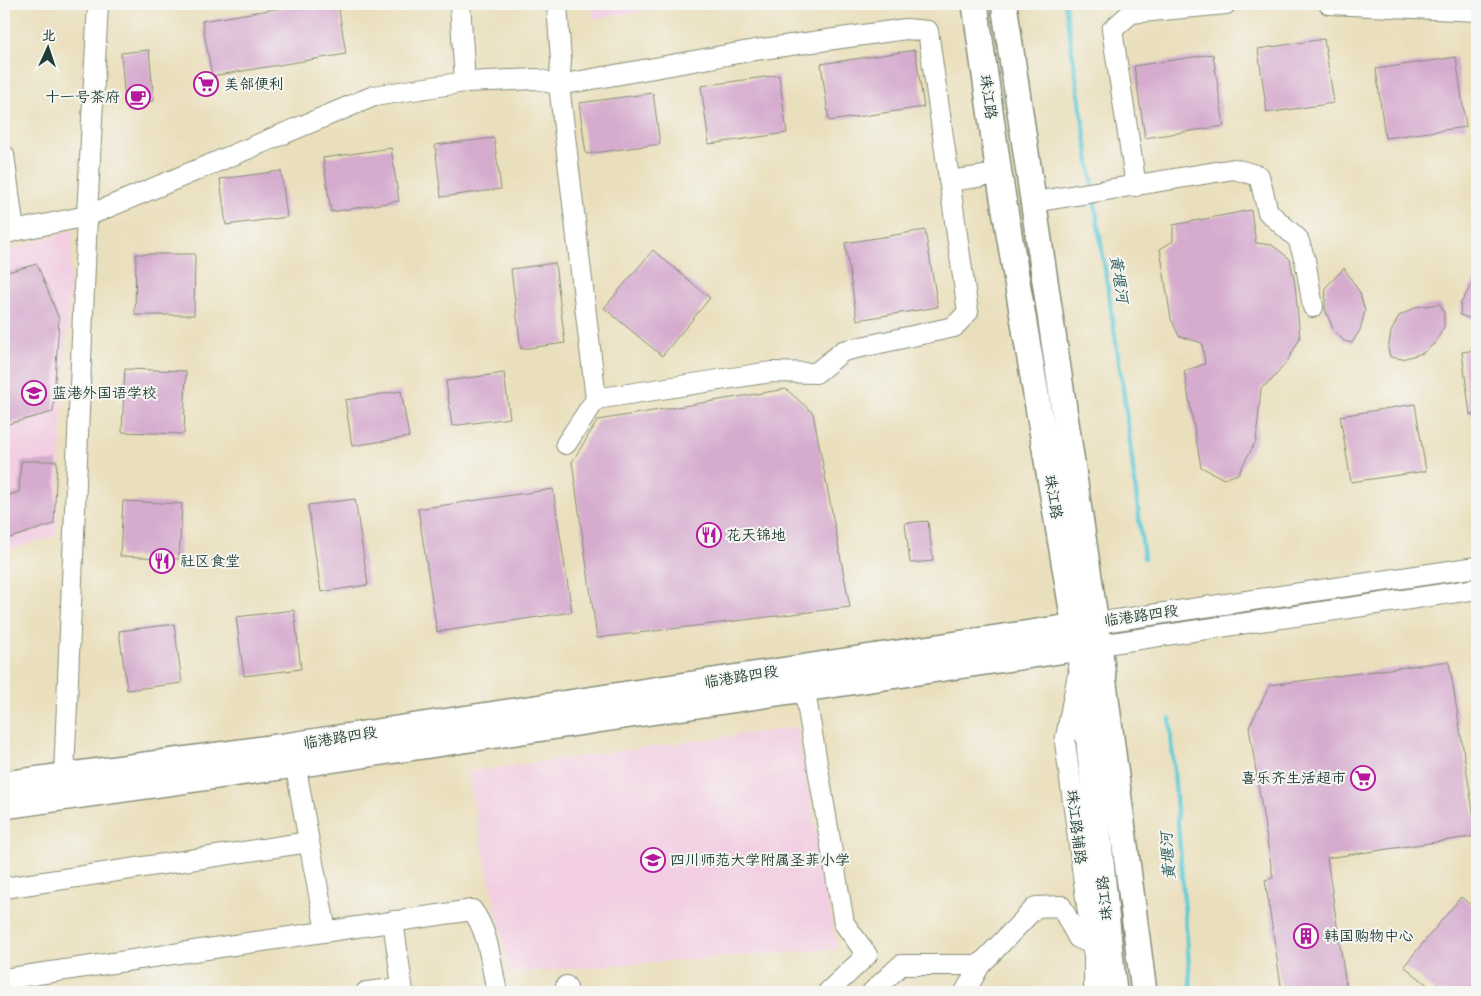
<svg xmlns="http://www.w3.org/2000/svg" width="1481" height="996" viewBox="0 0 1481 996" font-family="Pangolin,'LXGW WenKai TC',sans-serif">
<rect width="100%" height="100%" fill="#f6f6f2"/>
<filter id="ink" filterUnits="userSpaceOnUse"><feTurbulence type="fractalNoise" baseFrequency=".02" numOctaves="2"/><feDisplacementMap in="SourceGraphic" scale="10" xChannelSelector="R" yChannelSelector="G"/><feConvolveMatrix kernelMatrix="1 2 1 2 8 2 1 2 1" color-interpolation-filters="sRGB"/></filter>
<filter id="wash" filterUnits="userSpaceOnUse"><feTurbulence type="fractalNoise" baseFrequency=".0096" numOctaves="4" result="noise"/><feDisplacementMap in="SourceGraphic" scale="20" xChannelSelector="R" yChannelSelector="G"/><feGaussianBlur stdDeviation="1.12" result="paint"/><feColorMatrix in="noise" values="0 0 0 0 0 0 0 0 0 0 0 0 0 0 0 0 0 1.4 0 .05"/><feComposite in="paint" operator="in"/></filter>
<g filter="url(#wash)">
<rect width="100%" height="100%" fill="#eadfbc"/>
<path fill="#f2cfe2" d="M 592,4 L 685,4 L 593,19 Z
M 73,230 L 56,536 L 4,551 L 4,251 Z
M 797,727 L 837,949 L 509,973 L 467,772 Z"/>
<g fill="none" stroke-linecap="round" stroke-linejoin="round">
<path stroke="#5dc9d5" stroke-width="4.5" d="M 1065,4 L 1093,188
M 1094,198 L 1124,395 L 1144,558
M 1170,719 L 1191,992"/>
</g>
<g id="blocks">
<path fill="#d5abce" d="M 305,4 L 338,4 L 346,54 L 212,76 L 202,21 Z
M 1324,39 L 1334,103 L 1267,113 L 1258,49 Z
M 149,50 L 154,101 L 125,104 L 121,53 Z
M 915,50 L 924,107 L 829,121 L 821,64 Z
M 1213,54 L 1224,126 L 1145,138 L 1134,66 Z
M 1456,57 L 1466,127 L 1385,138 L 1376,69 Z
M 779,75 L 787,133 L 709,144 L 701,86 Z
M 653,93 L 660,144 L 586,154 L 579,103 Z
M 494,138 L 501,189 L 441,197 L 435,145 Z
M 391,148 L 399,201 L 331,212 L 323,158 Z
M 281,171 L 287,217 L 226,225 L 220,179 Z
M 1251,210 L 1256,243 L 1272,245 L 1290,259 L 1295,284 L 1300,338 L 1287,362 L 1271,381 L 1261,388 L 1256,441 L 1238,474 L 1224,479 L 1201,467 L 1184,371 L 1205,364 L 1202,343 L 1179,336 L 1171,319 L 1160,249 L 1173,241 L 1173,225 Z
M 925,230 L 938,307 L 857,320 L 845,243 Z
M 653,250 L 710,298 L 662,356 L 604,308 Z
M 136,254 L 195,254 L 194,315 L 135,315 Z
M 555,263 L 565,343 L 521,349 L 511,269 Z
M 37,264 L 59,319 L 53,412 L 4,425 L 4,273 Z
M 1344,268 L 1360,293 L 1365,311 L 1360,330 L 1352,343 L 1344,341 L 1333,329 L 1325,309 L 1326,287 Z
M 1477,276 L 1477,321 L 1460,315 L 1461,303 Z
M 1440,304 L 1444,313 L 1444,327 L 1435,343 L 1423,353 L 1402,359 L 1390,357 L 1388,349 L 1391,332 L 1399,316 L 1416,307 Z
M 1477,350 L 1477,414 L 1470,415 L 1462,352 Z
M 125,369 L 186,371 L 184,434 L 122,432 Z
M 504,373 L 510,418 L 452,426 L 446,381 Z
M 786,389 L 813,413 L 850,607 L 597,638 L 572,462 L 598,420 Z
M 401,391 L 409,437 L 352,446 L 345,400 Z
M 1415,404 L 1426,471 L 1351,482 L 1340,416 Z
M 21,461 L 57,461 L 54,524 L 4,540 L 4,497 L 19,492 Z
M 553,489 L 572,612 L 437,632 L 418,509 Z
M 355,499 L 368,585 L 321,592 L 308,505 Z
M 123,501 L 182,504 L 179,559 L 120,556 Z
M 928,521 L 933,561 L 910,563 L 905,523 Z
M 294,610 L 301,669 L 244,676 L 236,617 Z
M 174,624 L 182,683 L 127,690 L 119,631 Z
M 1449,661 L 1477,836 L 1327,858 L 1347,992 L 1282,992 L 1265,880 L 1273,878 L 1249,727 L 1270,685 Z
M 1461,897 L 1477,910 L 1477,992 L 1436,992 L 1404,966 Z"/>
</g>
</g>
<g filter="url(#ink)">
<use href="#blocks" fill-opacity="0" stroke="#848e78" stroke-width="1"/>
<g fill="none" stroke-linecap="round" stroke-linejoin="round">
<defs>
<path id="minor" d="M 460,4 L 465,82
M 557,4 L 561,61 L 559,85 L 755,50 L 906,29 L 928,31 L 968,312 L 954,327 L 843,351 L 816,373 L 771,372 L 596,399
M 1329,4 L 1477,11
M 4,155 L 14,231 L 4,234
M 949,181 L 999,174
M 1136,186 L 1112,30 L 1131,13 L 1226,4
M 1034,202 L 1234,169 L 1259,176 L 1268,212 L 1298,239 L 1305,260 L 1313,307
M 14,231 L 87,216 L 374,96 L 465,82 L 537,79 L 559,85 L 596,399 L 566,444
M 1096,623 L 1477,567
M 1099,645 L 1477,589
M 802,674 L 844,923 L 867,955 L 828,992
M 1077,679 L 1065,742 L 1094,957 L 1094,992
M 64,776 L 87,216 L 98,4
M 309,842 L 326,931
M 4,888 L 309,842 L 293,751
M 393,921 L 403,992
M 4,979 L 472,910 C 489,931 491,966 497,992
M 566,986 L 568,992
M 366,992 L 402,988
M 872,992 L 901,965 L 980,965 L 1036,907 L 1061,906 L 1078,938 L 1092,944
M 965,992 L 980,965"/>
<path id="major" d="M 975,4 L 999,174 L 1081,663 L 1114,992
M 1004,4 L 1099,645 L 1144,992
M 4,784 L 292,745 L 1096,623
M 4,806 L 295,765 L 1099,645"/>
</defs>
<use href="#minor" stroke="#848e78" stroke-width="22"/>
<use href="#major" stroke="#848e78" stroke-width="28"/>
<use href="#minor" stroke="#fff" stroke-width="20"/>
<use href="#major" stroke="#fff" stroke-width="25"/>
</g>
</g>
<defs>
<symbol id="supermarket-ring" viewBox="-11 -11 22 22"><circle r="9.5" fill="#f6f6f2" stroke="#b5179e" stroke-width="1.5"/><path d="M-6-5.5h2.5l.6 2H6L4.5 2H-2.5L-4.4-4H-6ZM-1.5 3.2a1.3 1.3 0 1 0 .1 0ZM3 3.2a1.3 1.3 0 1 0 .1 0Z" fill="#b5179e"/></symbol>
<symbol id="cafe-ring" viewBox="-11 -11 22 22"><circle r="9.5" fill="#f6f6f2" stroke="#b5179e" stroke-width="1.5"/><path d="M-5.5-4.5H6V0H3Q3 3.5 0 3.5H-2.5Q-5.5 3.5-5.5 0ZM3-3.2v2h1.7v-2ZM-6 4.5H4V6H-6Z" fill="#b5179e"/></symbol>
<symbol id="school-ring" viewBox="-11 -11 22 22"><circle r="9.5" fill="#f6f6f2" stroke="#b5179e" stroke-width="1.5"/><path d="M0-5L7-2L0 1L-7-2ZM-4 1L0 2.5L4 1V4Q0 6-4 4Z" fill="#b5179e"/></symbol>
<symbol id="restaurant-ring" viewBox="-11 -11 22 22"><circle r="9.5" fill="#f6f6f2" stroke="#b5179e" stroke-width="1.5"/><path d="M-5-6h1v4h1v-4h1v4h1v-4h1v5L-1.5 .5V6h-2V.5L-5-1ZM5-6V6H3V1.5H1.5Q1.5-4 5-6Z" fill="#b5179e"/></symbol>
<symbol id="building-ring" viewBox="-11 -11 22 22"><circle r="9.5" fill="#f6f6f2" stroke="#b5179e" stroke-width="1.5"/><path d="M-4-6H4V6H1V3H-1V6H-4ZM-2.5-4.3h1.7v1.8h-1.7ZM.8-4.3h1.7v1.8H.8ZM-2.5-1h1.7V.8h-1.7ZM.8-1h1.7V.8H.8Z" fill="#b5179e"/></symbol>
</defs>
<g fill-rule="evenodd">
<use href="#supermarket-ring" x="192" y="70" width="28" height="28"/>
<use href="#cafe-ring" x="124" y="83" width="28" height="28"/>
<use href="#school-ring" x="20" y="379" width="28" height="28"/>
<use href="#restaurant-ring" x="695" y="521" width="28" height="28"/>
<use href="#restaurant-ring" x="148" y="547" width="28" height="28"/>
<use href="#supermarket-ring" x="1349" y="764" width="28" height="28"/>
<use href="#school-ring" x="639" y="846" width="28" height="28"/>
<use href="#building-ring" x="1292" y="922" width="28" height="28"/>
</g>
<g text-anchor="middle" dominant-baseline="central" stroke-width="4" stroke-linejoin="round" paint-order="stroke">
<g font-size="15" fill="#1f3d34" stroke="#f6f6f2" text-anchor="start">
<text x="224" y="84">美邻便利</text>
<text x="120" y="97" text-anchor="end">十一号茶府</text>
<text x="52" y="393">蓝港外国语学校</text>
<text x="726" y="535">花天锦地</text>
<text x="180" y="561">社区食堂</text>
<text x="1346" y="778" text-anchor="end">喜乐齐生活超市</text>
<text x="670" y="860">四川师范大学附属圣菲小学</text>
<text x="1324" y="936">韩国购物中心</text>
</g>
<g font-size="15" fill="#1f3d34" stroke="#f6f6f2">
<text transform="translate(988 97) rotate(82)">珠江路</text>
<text transform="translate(1053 497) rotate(81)">珠江路</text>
<text transform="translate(1141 616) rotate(-8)">临港路四段</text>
<text transform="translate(741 677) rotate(-9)">临港路四段</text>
<text transform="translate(340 738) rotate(-9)">临港路四段</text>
<text transform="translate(1076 827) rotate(83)">珠江路辅路</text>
<text transform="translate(1105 898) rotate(-96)">珠江路</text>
</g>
<g font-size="16" font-style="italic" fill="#2e605c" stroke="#f6f6f2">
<text transform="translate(1119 279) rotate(81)">黄堰河</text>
<text transform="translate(1168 856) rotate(-94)">黄堰河</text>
</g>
</g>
<rect width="1481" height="996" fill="none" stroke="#f6f6f2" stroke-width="20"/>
<g transform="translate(48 48) rotate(3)" stroke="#f6f6f2" stroke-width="4" paint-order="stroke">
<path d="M0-4L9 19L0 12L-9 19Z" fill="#1f3d34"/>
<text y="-8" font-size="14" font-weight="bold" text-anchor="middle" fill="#1f3d34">北</text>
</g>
</svg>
